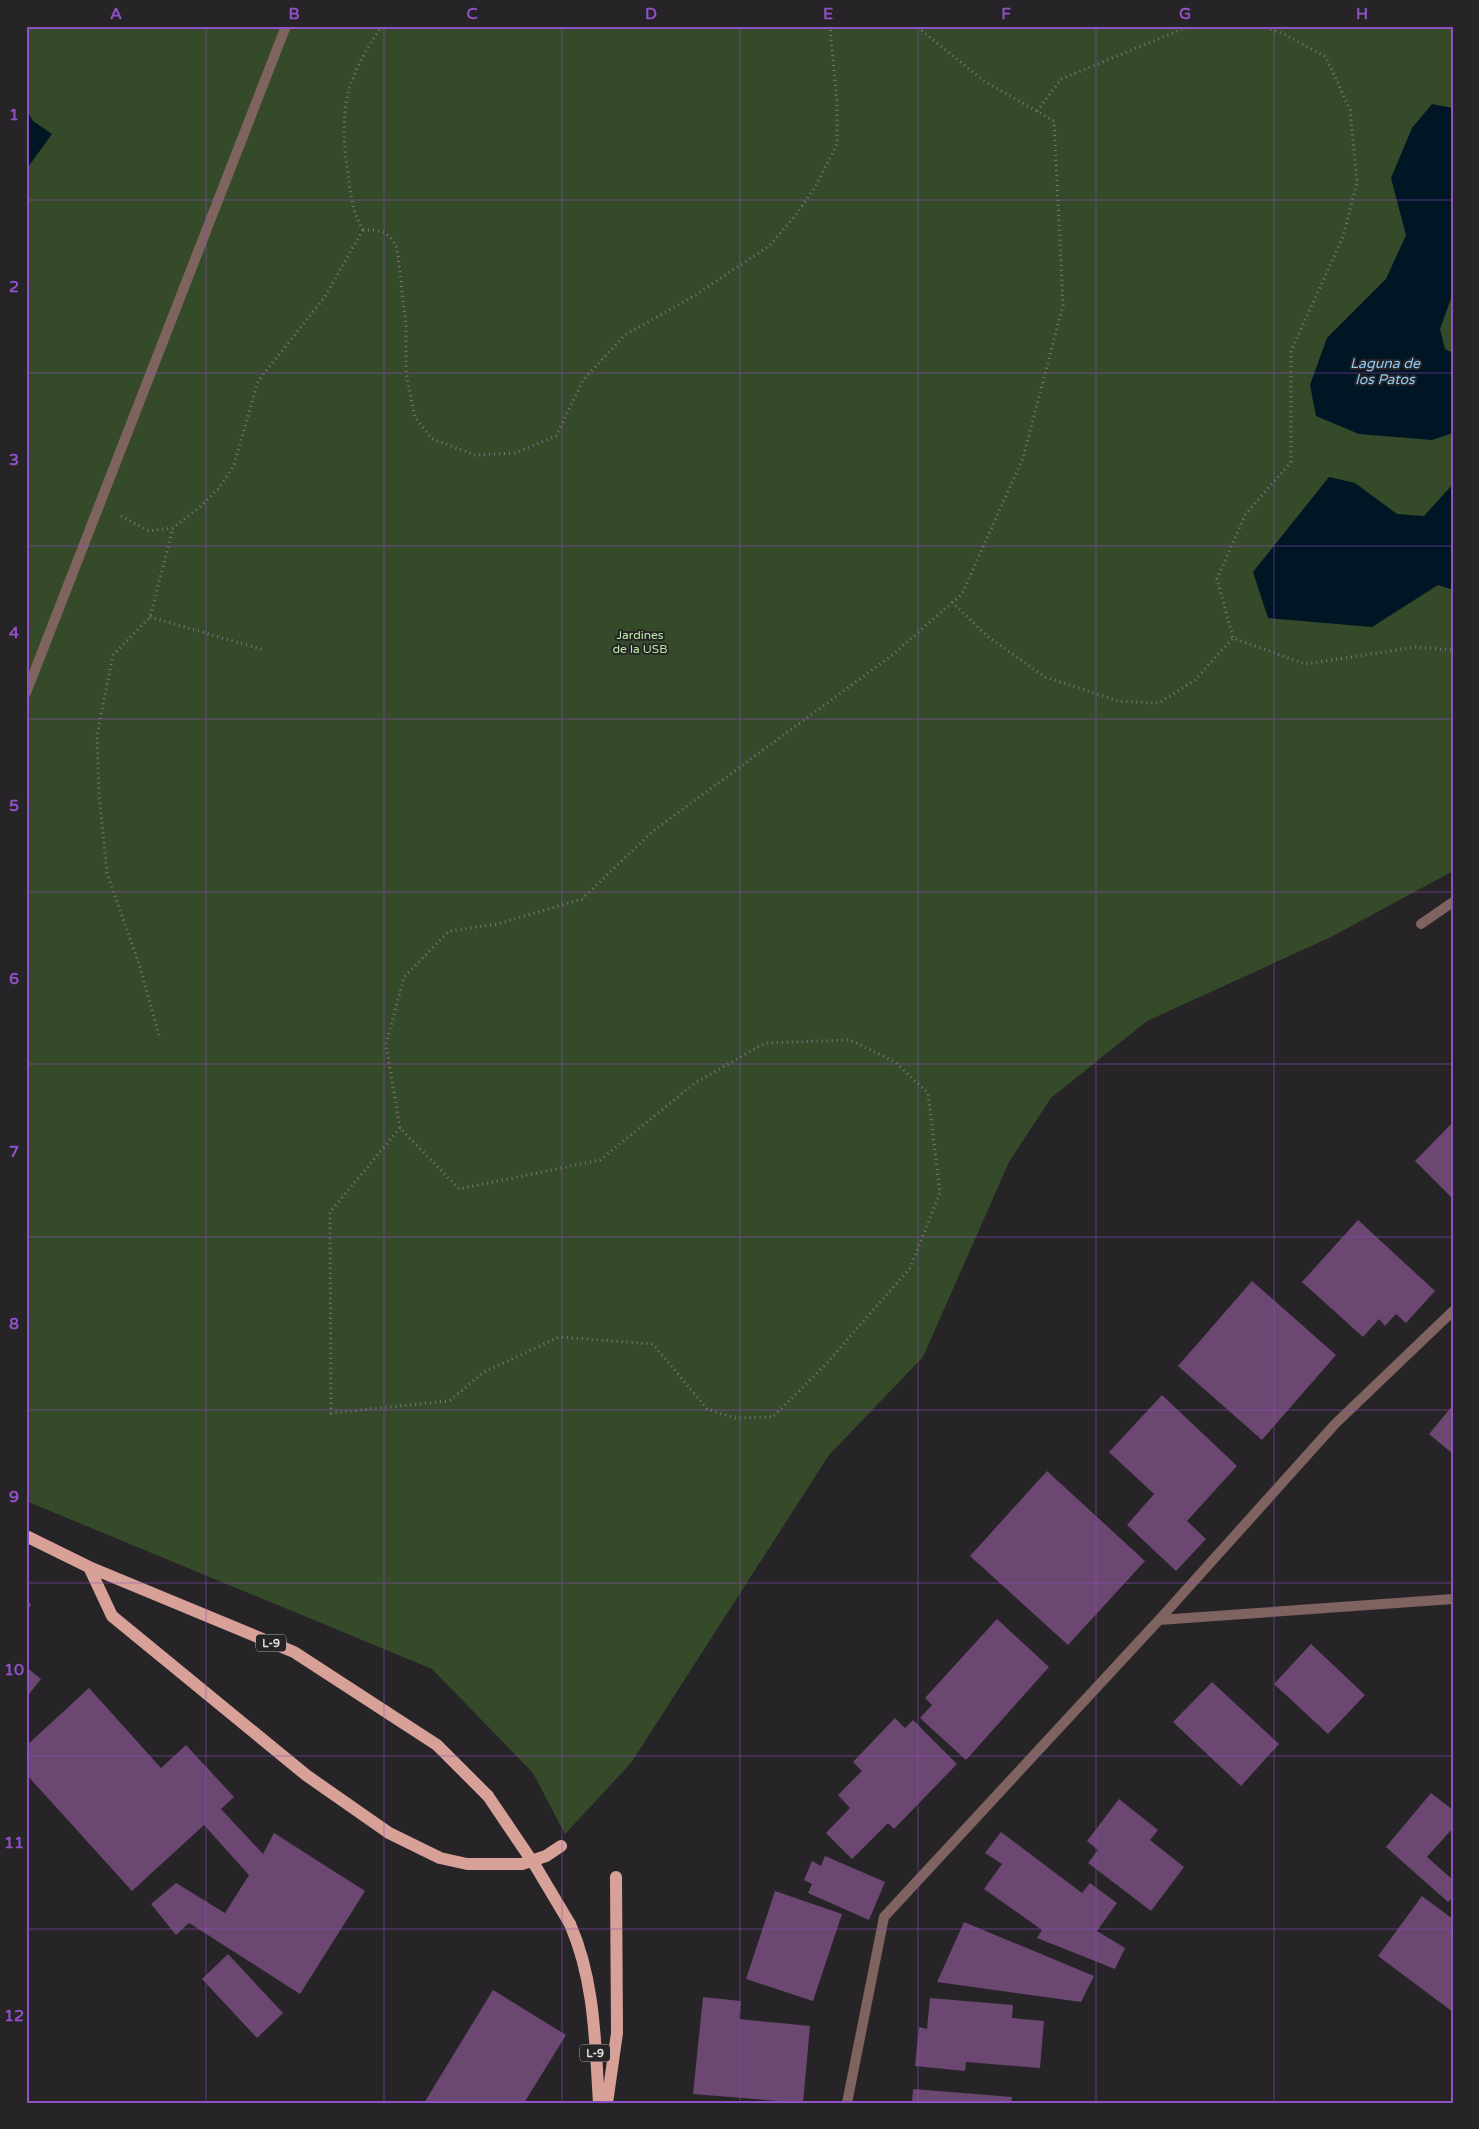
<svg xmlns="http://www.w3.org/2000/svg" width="1479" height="2129" viewBox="0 0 1479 2129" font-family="'Varela Round',sans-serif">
<rect width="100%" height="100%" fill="#272428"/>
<path fill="#354a29" d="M 26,26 L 1453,26 L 1453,871 L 1333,936 L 1147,1021 L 1051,1098 L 1009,1162 L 923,1357 L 829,1455 L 631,1763 L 565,1834 L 533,1773 L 432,1669 L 26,1501 Z"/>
<path fill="#001625" d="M 1432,104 L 1453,108 L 1453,293 L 1440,329 L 1445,349 L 1453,353 L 1453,433 L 1432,440 L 1359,434 L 1316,416 L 1310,385 L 1327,338 L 1386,279 L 1406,235 L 1391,178 L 1412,128 Z
M 26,109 L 33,121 L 52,134 L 26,170 Z
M 1329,477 L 1355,483 L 1397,514 L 1424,516 L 1453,484 L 1453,590 L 1438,585 L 1372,627 L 1268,618 L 1253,572 Z"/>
<path fill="#6b4771" d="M 1453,1122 L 1453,1199 L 1415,1161 Z
M 1358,1220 L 1435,1291 L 1406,1323 L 1396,1314 L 1385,1326 L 1379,1319 L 1363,1337 L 1302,1282 Z
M 1252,1281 L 1336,1355 L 1262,1440 L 1178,1366 Z
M 1162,1395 L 1237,1466 L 1187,1521 L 1206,1539 L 1176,1571 L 1127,1525 L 1154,1494 L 1109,1452 Z
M 1453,1405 L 1453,1454 L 1429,1434 Z
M 1047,1471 L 1145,1561 L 1068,1645 L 970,1556 Z
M 26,1601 L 31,1604 L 26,1614 Z
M 997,1619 L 1049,1667 L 966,1760 L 920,1718 L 932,1705 L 925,1698 Z
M 1311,1644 L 1365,1695 L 1328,1734 L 1274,1684 Z
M 26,1667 L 41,1679 L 26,1698 Z
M 1212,1682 L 1279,1744 L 1241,1786 L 1173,1722 Z
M 89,1688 L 161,1768 L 186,1745 L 234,1797 L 221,1809 L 263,1854 L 274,1833 L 365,1891 L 300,1994 L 189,1923 L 176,1935 L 151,1904 L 176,1883 L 225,1913 L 249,1875 L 204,1825 L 132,1891 L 26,1774 L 26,1746 Z
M 895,1718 L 905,1728 L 913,1720 L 957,1764 L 894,1829 L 888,1823 L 852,1859 L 826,1833 L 850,1808 L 838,1795 L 862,1771 L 853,1762 Z
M 1431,1793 L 1453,1810 L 1453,1828 L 1427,1857 L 1453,1880 L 1453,1897 L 1448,1902 L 1386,1847 Z
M 1119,1799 L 1158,1830 L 1150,1840 L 1184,1867 L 1151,1911 L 1088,1863 L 1098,1850 L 1087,1841 Z
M 1001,1832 L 1082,1893 L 1090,1883 L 1117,1903 L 1097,1931 L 1125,1948 L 1115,1969 L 1037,1938 L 1042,1930 L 984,1889 L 1002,1864 L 985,1853 Z
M 825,1856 L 885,1882 L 869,1920 L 808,1893 L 812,1884 L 804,1880 L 812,1861 L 821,1866 Z
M 775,1891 L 842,1914 L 813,2001 L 746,1979 Z
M 1422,1896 L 1453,1919 L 1453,2012 L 1378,1956 Z
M 964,1922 L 1094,1976 L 1081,2002 L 937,1982 Z
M 228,1954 L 283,2013 L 257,2038 L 202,1979 Z
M 493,1990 L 566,2035 L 524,2103 L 424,2103 Z
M 703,1997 L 741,2001 L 739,2019 L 810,2026 L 803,2103 L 693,2094 Z
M 930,1998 L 1013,2005 L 1012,2018 L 1044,2021 L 1040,2068 L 966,2062 L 965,2071 L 915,2066 L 919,2027 L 927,2029 Z
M 913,2089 L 1012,2097 L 1011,2103 L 912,2103 Z"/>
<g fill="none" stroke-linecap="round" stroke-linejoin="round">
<path stroke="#7a777b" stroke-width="3" stroke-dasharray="1 4" stroke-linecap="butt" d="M 1261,26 L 1284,34 L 1326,57 L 1350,110 L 1357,182 L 1343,237 L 1291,351 L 1291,462 L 1245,515 L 1217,579 L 1233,638 L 1305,664 L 1416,647 L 1453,650
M 1037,111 L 1061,79 L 1180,30 L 1194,26
M 363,230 C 381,230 389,231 397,248 L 406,325 L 406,373 L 415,417 L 432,439 L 475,455 L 515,453 L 556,436 L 583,380 L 625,335 L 694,296 L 769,246 L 795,216 L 816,186 L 837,144 L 837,103 L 830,26
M 363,230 C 352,211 351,196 348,175 C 339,110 344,81 382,26
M 121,516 L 149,531 L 173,528 L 201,506 L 219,488 L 234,465 L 258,381 L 324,298 L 363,230
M 952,602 L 987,636 L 1045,677 L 1118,701 L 1159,703 L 1195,680 L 1233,638
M 150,617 L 264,650
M 159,1035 L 140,967 L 107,873 L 99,795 L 97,735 L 113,655 L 150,617 L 173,528
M 400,1128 L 330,1212 L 331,1413 L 449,1401 L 484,1372 L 559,1337 L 653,1344 L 707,1409 L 735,1418 L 773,1417 L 825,1365 L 910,1268 L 940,1193 L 928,1093 L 895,1062 L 850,1040 L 765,1043 L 695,1083 L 600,1160 L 459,1189 L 400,1128 L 386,1045 L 404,977 L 449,931 L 498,924 L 582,899 L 653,831 L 891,656 L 962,594 L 1023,458 L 1063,305 L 1054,121 L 984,81 L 916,26"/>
<path stroke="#7e635f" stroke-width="10" d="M 26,693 L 286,26
M 1421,924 L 1453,902"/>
<path stroke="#7e635f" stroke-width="10" d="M 1159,1620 L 1335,1424 L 1453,1311
M 847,2103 L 884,1917 L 1159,1620 L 1453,1599"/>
<path stroke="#d8a198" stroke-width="12" d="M 26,1536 L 89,1567 L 294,1652 L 437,1745 L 488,1796
M 89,1567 L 112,1616 L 306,1775 L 389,1833 L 440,1858 L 467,1864 L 522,1864 L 546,1856 L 561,1846
M 570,1924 C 595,1981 595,2042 599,2103
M 607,2103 L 617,2033 L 616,1877"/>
<path stroke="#d8a198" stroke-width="12" d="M 488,1796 L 536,1867 L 570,1924"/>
</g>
<path fill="none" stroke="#9050c6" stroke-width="1" stroke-opacity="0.55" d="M 206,26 L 206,2103M 384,26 L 384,2103M 562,26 L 562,2103M 740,26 L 740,2103M 918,26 L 918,2103M 1096,26 L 1096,2103M 1274,26 L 1274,2103M 26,200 L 1453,200M 26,373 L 1453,373M 26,546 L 1453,546M 26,719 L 1453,719M 26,892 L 1453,892M 26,1064 L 1453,1064M 26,1237 L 1453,1237M 26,1410 L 1453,1410M 26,1583 L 1453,1583M 26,1756 L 1453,1756M 26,1929 L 1453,1929"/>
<g text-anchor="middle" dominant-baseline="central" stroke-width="4" stroke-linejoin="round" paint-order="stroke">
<g fill="#272428" stroke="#aba9ac" stroke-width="1">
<rect x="256" y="1634.5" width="30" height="17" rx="4"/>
<rect x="580" y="2044.5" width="30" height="17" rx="4"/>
</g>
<g font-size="11" font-weight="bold" fill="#e4e2e4">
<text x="271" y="1643">L-9</text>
<text x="595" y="2053">L-9</text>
</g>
<g font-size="12" fill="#baeaa1" stroke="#272428">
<text x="640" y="635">Jardines<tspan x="640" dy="14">de la USB</tspan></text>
</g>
<g font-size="14" font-style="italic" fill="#8cccf4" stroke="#272428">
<text x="1385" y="363">Laguna de<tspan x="1385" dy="16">los Patos</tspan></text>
</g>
</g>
<rect width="1479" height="2129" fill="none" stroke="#272428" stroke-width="55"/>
<rect x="28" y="28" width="1424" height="2074" fill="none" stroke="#9050c6" stroke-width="2"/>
<g font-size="16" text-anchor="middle" font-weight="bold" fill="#9050c6">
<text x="116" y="19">A</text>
<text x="294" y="19">B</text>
<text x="472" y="19">C</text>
<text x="651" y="19">D</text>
<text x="828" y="19">E</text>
<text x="1006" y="19">F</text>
<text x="1185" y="19">G</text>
<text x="1362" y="19">H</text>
<text x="14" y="120">1</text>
<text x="14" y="292">2</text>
<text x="14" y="465">3</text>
<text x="14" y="638">4</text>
<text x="14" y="811">5</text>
<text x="14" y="984">6</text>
<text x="14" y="1157">7</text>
<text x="14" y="1329">8</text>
<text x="14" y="1502">9</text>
<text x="14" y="1675">10</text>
<text x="14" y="1848">11</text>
<text x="14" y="2021">12</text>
</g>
</svg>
